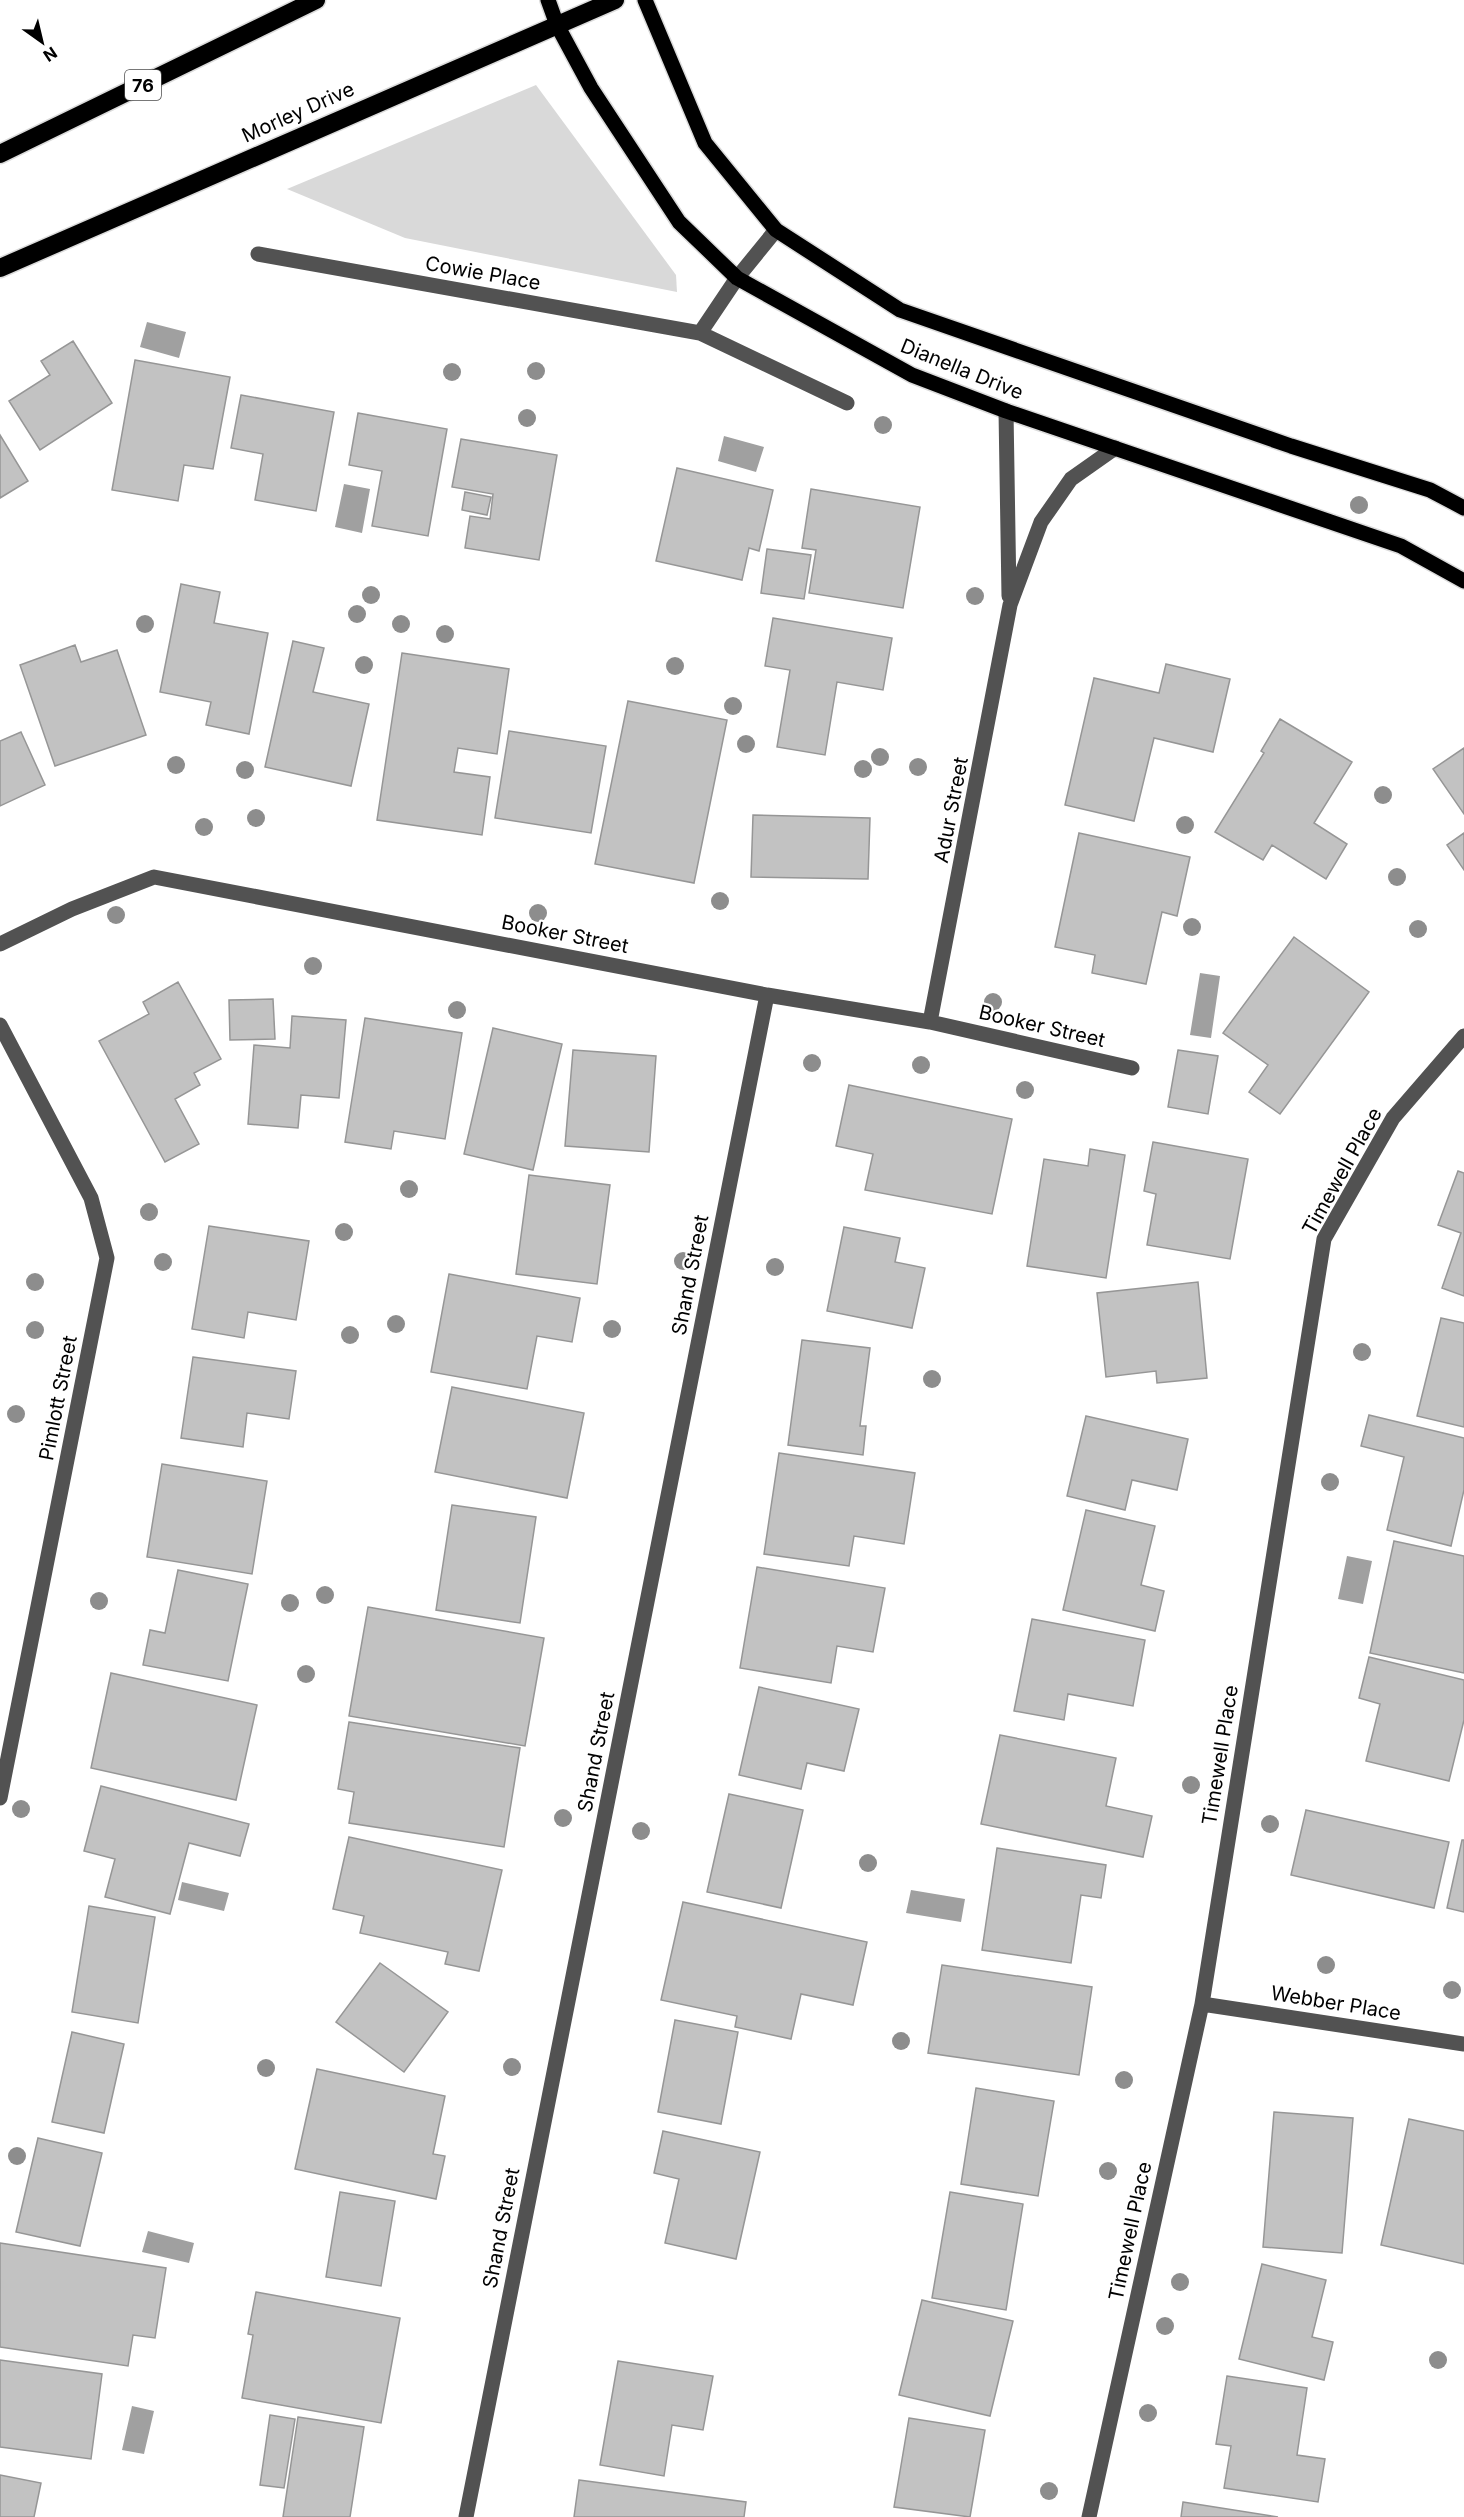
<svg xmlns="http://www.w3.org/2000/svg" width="1464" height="2517" viewBox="0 0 1464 2517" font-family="Inter,sans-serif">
<rect width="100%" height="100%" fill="#fff"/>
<path fill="#d9d9d9" d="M 536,85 L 676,275 L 677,292 L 405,238 L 287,189 Z"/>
<path fill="#a0a0a0" d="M 147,322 L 186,332 L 179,358 L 140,347 Z
M 724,436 L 764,447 L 756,472 L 718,461 Z
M 344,484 L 370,489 L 362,533 L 335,527 Z
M 1200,973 L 1220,976 L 1211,1038 L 1190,1035 Z
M 1347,1556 L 1372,1561 L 1363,1604 L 1338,1599 Z
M 182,1882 L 229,1893 L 224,1911 L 178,1900 Z
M 911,1890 L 965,1899 L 961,1922 L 906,1913 Z
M 148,2231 L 194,2243 L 189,2263 L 142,2252 Z
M 132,2406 L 154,2411 L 144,2454 L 122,2450 Z"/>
<path fill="#c2c2c2" stroke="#969696" stroke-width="1.5" d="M 73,341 L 112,403 L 40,450 L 9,401 L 50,375 L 41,361 Z
M 135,360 L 230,377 L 213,469 L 184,465 L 178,501 L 112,490 Z
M 241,395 L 334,412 L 316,511 L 255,500 L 263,454 L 231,448 Z
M 358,413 L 447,429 L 428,536 L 372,526 L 382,471 L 349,465 Z
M 0,435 L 28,481 L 0,498 Z
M 461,439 L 557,455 L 539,560 L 465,548 L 470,516 L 490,519 L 493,494 L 452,487 Z
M 677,468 L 773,490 L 759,551 L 749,548 L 742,580 L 656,561 Z
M 811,489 L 920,507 L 903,608 L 809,593 L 816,550 L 802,548 Z
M 465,492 L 491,497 L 487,515 L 462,510 Z
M 767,549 L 811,555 L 804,599 L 761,593 Z
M 181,584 L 220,592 L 214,623 L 268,633 L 249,734 L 206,725 L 211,702 L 160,692 Z
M 773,618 L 892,638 L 883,690 L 837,682 L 825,755 L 777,747 L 790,670 L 765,666 Z
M 293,641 L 324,648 L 313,692 L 369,704 L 351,786 L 265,767 Z
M 75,645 L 81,662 L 117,650 L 146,735 L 55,766 L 20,665 Z
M 402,653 L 509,669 L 497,754 L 458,748 L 454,772 L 490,777 L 482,835 L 377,820 Z
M 1166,664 L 1230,679 L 1213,752 L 1154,738 L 1134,821 L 1065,805 L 1094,678 L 1159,693 Z
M 628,701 L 727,720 L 694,883 L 595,864 Z
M 1280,719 L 1352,762 L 1314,823 L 1347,844 L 1326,879 L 1272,845 L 1263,860 L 1215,832 L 1264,753 L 1261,751 Z
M 509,731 L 606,746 L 591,833 L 495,818 Z
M 21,732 L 45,785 L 0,806 L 0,741 Z
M 1464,748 L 1464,814 L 1433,769 Z
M 753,815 L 870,818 L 868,879 L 751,877 Z
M 1079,833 L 1190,857 L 1177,916 L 1162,912 L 1146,984 L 1092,973 L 1095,955 L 1055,947 Z
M 1464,833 L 1464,870 L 1447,845 Z
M 1294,937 L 1369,992 L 1280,1114 L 1249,1092 L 1268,1065 L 1223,1033 Z
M 178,982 L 221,1059 L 194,1073 L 200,1085 L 175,1099 L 199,1144 L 165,1162 L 99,1041 L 149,1014 L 143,1002 Z
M 273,999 L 275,1039 L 230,1040 L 229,1000 Z
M 292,1016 L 346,1020 L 339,1098 L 301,1095 L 298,1128 L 248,1124 L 254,1045 L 290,1048 Z
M 365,1018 L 462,1033 L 445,1139 L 394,1131 L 391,1149 L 345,1142 Z
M 493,1028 L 562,1044 L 533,1170 L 464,1154 Z
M 573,1050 L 656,1056 L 649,1152 L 565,1146 Z
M 1178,1050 L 1218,1056 L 1208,1114 L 1168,1107 Z
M 849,1085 L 1012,1119 L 992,1214 L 865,1190 L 873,1154 L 836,1146 Z
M 1153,1142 L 1248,1159 L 1230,1259 L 1147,1245 L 1156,1194 L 1144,1191 Z
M 1090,1149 L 1125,1155 L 1106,1278 L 1027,1266 L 1044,1159 L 1088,1166 Z
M 1458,1171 L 1464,1173 L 1464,1296 L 1442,1288 L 1461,1233 L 1438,1225 Z
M 529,1175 L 610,1185 L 597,1284 L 516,1274 Z
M 209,1226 L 309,1241 L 296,1320 L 248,1312 L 244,1338 L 192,1329 Z
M 844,1227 L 900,1238 L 895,1262 L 925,1268 L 912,1328 L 827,1311 Z
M 449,1274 L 580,1298 L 572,1342 L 537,1336 L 527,1389 L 431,1372 Z
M 1198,1282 L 1207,1378 L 1157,1383 L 1156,1371 L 1106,1377 L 1097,1293 Z
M 1441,1318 L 1464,1323 L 1464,1427 L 1417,1416 Z
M 802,1340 L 870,1348 L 860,1426 L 866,1426 L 863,1455 L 788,1445 Z
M 193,1357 L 296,1371 L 289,1419 L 247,1413 L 243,1447 L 181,1438 Z
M 452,1387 L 584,1413 L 567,1498 L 435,1472 Z
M 1369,1415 L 1464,1438 L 1464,1490 L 1451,1546 L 1387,1530 L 1404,1457 L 1361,1446 Z
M 1086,1416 L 1188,1439 L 1177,1490 L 1132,1480 L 1125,1510 L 1067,1496 Z
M 779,1453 L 915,1473 L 904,1544 L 854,1536 L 849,1566 L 764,1554 Z
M 162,1464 L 267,1481 L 252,1574 L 147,1557 Z
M 452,1505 L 536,1517 L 520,1623 L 436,1610 Z
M 1086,1510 L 1155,1526 L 1141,1585 L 1164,1591 L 1155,1631 L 1063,1610 Z
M 1394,1541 L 1464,1556 L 1464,1673 L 1370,1653 Z
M 757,1567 L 885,1588 L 873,1652 L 837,1646 L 831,1683 L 740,1668 Z
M 178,1570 L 248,1584 L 228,1681 L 143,1665 L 150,1630 L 165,1633 Z
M 368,1607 L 544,1638 L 525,1746 L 349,1716 Z
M 1032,1619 L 1145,1640 L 1133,1706 L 1068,1694 L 1064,1720 L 1014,1711 Z
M 1369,1657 L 1464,1680 L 1464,1720 L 1449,1781 L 1366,1761 L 1380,1704 L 1359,1698 Z
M 111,1673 L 257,1705 L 236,1800 L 91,1768 Z
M 759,1687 L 859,1709 L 844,1771 L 807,1763 L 801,1789 L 739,1775 Z
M 349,1722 L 520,1748 L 504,1847 L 349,1823 L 354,1792 L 338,1789 Z
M 1000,1735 L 1116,1758 L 1106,1806 L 1152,1816 L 1143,1857 L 981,1824 Z
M 101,1786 L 249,1824 L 240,1856 L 189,1843 L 170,1914 L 105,1897 L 115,1859 L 84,1851 Z
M 729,1794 L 803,1810 L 781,1908 L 707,1892 Z
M 1306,1810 L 1449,1842 L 1434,1908 L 1291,1875 Z
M 349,1837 L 502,1870 L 479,1971 L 445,1964 L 448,1952 L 360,1933 L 364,1916 L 333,1909 Z
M 1462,1840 L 1464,1840 L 1464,1912 L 1447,1908 Z
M 997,1848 L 1106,1865 L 1101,1898 L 1081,1895 L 1071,1963 L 982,1950 Z
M 683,1902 L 867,1942 L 853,2005 L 801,1994 L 791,2039 L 735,2027 L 737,2016 L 661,2000 Z
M 89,1906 L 155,1917 L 138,2023 L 72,2012 Z
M 380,1963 L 448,2012 L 404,2072 L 336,2022 Z
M 942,1965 L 1092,1987 L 1079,2075 L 928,2053 Z
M 675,2020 L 738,2032 L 721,2124 L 658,2112 Z
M 72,2032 L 124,2044 L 104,2133 L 52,2122 Z
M 317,2069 L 445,2096 L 433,2154 L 445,2156 L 436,2199 L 295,2169 Z
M 976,2088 L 1054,2101 L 1038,2196 L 961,2184 Z
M 1274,2112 L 1353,2118 L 1342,2253 L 1263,2247 Z
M 1409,2119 L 1464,2131 L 1464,2264 L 1381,2245 Z
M 663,2131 L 760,2152 L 736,2259 L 665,2243 L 679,2179 L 654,2173 Z
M 38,2138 L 102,2153 L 80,2246 L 16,2232 Z
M 340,2192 L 395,2201 L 381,2286 L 326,2277 Z
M 950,2192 L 1023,2204 L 1006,2310 L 932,2298 Z
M 0,2243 L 166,2268 L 155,2338 L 133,2335 L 128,2366 L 0,2347 Z
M 1262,2264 L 1326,2280 L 1312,2337 L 1333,2342 L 1324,2380 L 1239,2359 Z
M 256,2292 L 400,2318 L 381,2423 L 242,2398 L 253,2335 L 248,2334 Z
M 922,2300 L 1013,2321 L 990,2416 L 899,2395 Z
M 0,2360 L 102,2374 L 91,2459 L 0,2447 Z
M 618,2361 L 713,2376 L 703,2430 L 672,2425 L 664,2476 L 600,2465 Z
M 1227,2376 L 1307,2388 L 1297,2455 L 1325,2459 L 1318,2502 L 1224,2488 L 1231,2446 L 1216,2444 Z
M 270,2415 L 295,2419 L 284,2488 L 260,2485 Z
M 298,2417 L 364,2427 L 350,2517 L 283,2517 Z
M 909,2418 L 985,2430 L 970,2517 L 894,2507 Z
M 0,2475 L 41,2483 L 34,2517 L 0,2517 Z
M 579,2480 L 746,2502 L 744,2517 L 574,2517 Z
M 1183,2502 L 1278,2517 L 1181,2517 Z"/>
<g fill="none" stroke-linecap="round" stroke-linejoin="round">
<defs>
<path id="major" d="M 548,0 L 557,25 L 591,88 L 679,222 L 737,278 L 912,375 L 1006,411 L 1401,546 L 1464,581
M 645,0 L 705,143 L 776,230 L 900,310 L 1291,446 L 1430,490 L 1464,508"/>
<path id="highway" d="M 0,154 L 316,0
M 0,268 L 615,0"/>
</defs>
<use href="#major" stroke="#dbdbdb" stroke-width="18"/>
<use href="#highway" stroke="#dbdbdb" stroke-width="21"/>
<path stroke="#525252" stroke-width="15" d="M 258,254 L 700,333 L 737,278 L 776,230
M 700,333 L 847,403
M 1006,411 L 1009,596
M 0,944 L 72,909 L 154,877 L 767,995 L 930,1022 L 1132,1068
M 930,1022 L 1010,605 L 1041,522 L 1071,479 L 1115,448
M 0,1025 L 91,1198 L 107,1258 L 0,1798
M 1202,2004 L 1464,2044
M 466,2517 L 767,995
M 1089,2517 L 1202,2004 L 1324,1239 L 1393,1118 L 1464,1036"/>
<use href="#major" stroke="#000" stroke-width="15"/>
<use href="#highway" stroke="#000" stroke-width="18"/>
</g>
<g fill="#8d8d8d">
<circle cx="536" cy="371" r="9"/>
<circle cx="452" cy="372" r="9"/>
<circle cx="527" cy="418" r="9"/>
<circle cx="883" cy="425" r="9"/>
<circle cx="1359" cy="505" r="9"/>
<circle cx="371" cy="595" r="9"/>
<circle cx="975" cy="596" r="9"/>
<circle cx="357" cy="614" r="9"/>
<circle cx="145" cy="624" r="9"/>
<circle cx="401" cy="624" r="9"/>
<circle cx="445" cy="634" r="9"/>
<circle cx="364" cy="665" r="9"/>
<circle cx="675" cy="666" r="9"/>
<circle cx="733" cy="706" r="9"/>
<circle cx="746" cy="744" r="9"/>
<circle cx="880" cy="757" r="9"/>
<circle cx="176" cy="765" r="9"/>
<circle cx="918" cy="767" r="9"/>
<circle cx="863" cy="769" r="9"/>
<circle cx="245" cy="770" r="9"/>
<circle cx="1383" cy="795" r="9"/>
<circle cx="256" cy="818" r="9"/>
<circle cx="1185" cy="825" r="9"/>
<circle cx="204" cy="827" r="9"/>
<circle cx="1397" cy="877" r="9"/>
<circle cx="720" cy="901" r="9"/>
<circle cx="538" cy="913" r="9"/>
<circle cx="116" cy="915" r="9"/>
<circle cx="1192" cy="927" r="9"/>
<circle cx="1418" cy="929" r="9"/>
<circle cx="313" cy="966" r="9"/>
<circle cx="993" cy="1002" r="9"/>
<circle cx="457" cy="1010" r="9"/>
<circle cx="812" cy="1063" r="9"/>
<circle cx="921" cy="1065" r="9"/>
<circle cx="1025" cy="1090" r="9"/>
<circle cx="409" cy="1189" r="9"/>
<circle cx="149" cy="1212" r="9"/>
<circle cx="344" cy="1232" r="9"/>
<circle cx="683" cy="1261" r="9"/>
<circle cx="163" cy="1262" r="9"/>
<circle cx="775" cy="1267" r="9"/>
<circle cx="35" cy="1282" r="9"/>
<circle cx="396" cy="1324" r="9"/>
<circle cx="612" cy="1329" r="9"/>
<circle cx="35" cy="1330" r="9"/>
<circle cx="350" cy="1335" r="9"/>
<circle cx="1362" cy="1352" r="9"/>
<circle cx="932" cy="1379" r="9"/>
<circle cx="16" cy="1414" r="9"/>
<circle cx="1330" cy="1482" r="9"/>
<circle cx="325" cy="1595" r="9"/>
<circle cx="99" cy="1601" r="9"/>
<circle cx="290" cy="1603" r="9"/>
<circle cx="306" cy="1674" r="9"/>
<circle cx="1191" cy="1785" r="9"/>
<circle cx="21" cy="1809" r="9"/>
<circle cx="563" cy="1818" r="9"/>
<circle cx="1270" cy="1824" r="9"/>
<circle cx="641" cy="1831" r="9"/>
<circle cx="868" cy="1863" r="9"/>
<circle cx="1326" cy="1965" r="9"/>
<circle cx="1452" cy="1990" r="9"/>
<circle cx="901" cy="2041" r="9"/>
<circle cx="512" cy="2067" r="9"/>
<circle cx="266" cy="2068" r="9"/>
<circle cx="1124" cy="2080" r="9"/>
<circle cx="17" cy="2156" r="9"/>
<circle cx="1108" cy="2171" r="9"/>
<circle cx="1180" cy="2282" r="9"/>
<circle cx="1165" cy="2326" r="9"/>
<circle cx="1438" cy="2360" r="9"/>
<circle cx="1148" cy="2413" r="9"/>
<circle cx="1049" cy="2491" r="9"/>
</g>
<g text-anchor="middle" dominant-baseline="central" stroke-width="4.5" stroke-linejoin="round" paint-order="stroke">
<rect fill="#fff" stroke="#4c4c4c" stroke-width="1.5" x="125" y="70" width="36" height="30" rx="4.5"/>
<g font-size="18" font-weight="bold" fill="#000">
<text x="143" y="85">76</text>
</g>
<g font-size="20" fill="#000" stroke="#fff">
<text transform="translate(298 112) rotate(-24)">Morley Drive</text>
<text transform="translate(483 273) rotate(10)">Cowie Place</text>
<text transform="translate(962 369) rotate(22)">Dianella Drive</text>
<text transform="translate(951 810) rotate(-79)">Adur Street</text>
<text transform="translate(565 934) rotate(11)">Booker Street</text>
<text transform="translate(1042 1026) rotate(13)">Booker Street</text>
<text transform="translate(1342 1171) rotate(-61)">Timewell Place</text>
<text transform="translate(690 1275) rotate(-79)">Shand Street</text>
<text transform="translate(58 1398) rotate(-79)">Pimlott Street</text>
<text transform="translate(596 1752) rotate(-79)">Shand Street</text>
<text transform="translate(1220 1755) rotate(-81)">Timewell Place</text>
<text transform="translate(1336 2003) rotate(9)">Webber Place</text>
<text transform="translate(501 2228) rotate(-79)">Shand Street</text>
<text transform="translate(1130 2231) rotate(-78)">Timewell Place</text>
</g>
</g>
<g transform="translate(42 42) rotate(146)" stroke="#ffffff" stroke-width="4.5" paint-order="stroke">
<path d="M0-4.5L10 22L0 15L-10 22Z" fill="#000000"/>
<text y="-9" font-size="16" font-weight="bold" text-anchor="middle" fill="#000000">N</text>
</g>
</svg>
